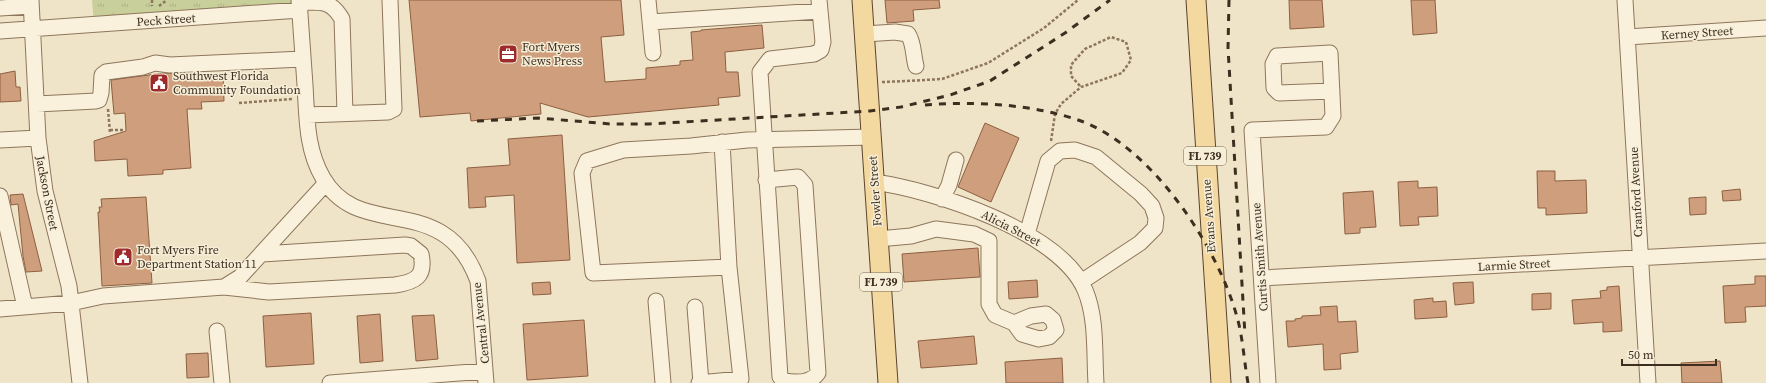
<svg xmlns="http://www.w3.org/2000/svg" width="1766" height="383" viewBox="0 0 1766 383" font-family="'Source Serif 4',serif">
<defs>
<pattern id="grass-tufts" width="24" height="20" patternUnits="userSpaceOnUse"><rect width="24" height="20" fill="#c9cf9b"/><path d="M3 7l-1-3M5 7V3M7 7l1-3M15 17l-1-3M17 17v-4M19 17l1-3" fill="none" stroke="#aeb285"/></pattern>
</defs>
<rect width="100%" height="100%" fill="#f0e4c8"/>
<path fill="url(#grass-tufts)" d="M 92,0 L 299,0 L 299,10 L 94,25 Z"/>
<path fill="#cf9f7d" stroke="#8d5f41" d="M 409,0 L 621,0 L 624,35 L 601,37 L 605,82 L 646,79 L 646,68 L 680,65 L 680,61 L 693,60 L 691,32 L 701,31 L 701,30 L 762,25 L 764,48 L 725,52 L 726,72 L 738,72 L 740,96 L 718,98 L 719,105 L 588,117 L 540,103 L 541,114 L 471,121 L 470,113 L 420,117 Z
M 885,0 L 939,0 L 940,8 L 913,10 L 914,21 L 887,23 Z
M 1289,0 L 1322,0 L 1324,27 L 1290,29 Z
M 1411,0 L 1435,0 L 1437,33 L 1413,35 Z
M 15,71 L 16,87 L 20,87 L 21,101 L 0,102 L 0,74 Z
M 164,73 L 199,73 L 200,77 L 223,76 L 224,101 L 201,102 L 202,109 L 187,109 L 191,168 L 163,170 L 163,174 L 128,176 L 127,159 L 95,161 L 94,141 L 126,131 L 125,113 L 114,114 L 111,80 Z
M 985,123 L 1019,138 L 991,202 L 958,187 Z
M 562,135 L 570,260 L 517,263 L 514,195 L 485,197 L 486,207 L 469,208 L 467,168 L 510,165 L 508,139 Z
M 1537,171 L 1555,171 L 1555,181 L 1586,180 L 1587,213 L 1546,215 L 1546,208 L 1538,208 Z
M 1418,181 L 1418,188 L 1437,187 L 1438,216 L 1418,217 L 1419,225 L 1400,226 L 1398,182 Z
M 1740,189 L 1741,200 L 1723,201 L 1722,191 Z
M 1373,191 L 1376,227 L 1360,228 L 1360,233 L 1345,234 L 1343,193 Z
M 23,194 L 42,271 L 26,272 L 23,256 L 18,204 L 11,205 L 10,195 Z
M 146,197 L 152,283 L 102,286 L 98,212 L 100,212 L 99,207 L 102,207 L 101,199 Z
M 1706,197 L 1706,214 L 1690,215 L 1689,198 Z
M 978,248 L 980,277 L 904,282 L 902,254 Z
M 1755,276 L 1766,276 L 1766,306 L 1745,307 L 1746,322 L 1725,323 L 1723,286 L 1755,284 Z
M 1037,280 L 1038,297 L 1009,299 L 1008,282 Z
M 550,282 L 551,294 L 533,295 L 532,283 Z
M 1473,282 L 1474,303 L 1455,305 L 1453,283 Z
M 1619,286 L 1622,331 L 1603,332 L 1603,322 L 1574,324 L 1572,300 L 1601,298 L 1600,291 L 1607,290 L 1607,287 Z
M 1551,293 L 1551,309 L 1532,310 L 1532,294 Z
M 1433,298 L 1433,302 L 1446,301 L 1447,317 L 1415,319 L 1414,300 Z
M 1337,306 L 1338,322 L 1356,321 L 1358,352 L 1340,354 L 1341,369 L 1324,370 L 1323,344 L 1288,347 L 1286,321 L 1295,321 L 1295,319 L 1302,318 L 1302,316 L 1321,315 L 1320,307 Z
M 311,313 L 314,364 L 266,367 L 263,316 Z
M 380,314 L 383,361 L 360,363 L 357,316 Z
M 434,315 L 438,359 L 416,361 L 412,316 Z
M 584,320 L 588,376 L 527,380 L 523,324 Z
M 974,336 L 977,364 L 921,368 L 918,341 Z
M 208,353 L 209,377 L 187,378 L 186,354 Z
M 1062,358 L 1063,383 L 1006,383 L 1005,362 Z
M 1720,361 L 1722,383 L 1682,383 L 1681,363 Z"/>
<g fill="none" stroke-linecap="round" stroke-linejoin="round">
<defs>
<path id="minor" d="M 31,0 L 38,138 L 45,191 L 69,286 L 80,383
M 299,0 C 301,28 303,56 305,85 C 307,117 306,149 323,178 C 360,243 444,188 478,281 L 486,383
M 648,0 L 653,53
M 1625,0 L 1648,383
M 299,2 C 322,2 331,0 342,19 L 345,113
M 0,8 L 31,6
M 650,22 L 820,11
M 0,31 L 300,10
M 865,34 L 895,32 L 908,34 C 914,43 913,55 916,66
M 1627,37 L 1766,28
M 37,104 L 96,101 L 99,100 L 101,93 L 102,75 L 106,72 L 143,67 L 155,63 L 170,65 L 303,59
M 307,115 L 388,112 L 394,109 L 390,0
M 0,140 L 38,138
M 722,142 L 729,267
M 766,180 L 798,177 L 805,185 L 818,373 C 811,383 796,383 784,381 L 780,377 L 760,72 L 770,59 L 814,54 L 821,50 L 823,42 L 819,0
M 874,182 C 933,190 1060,231 1085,290 C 1097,318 1094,353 1096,383
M 0,196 L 25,307
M 942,199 L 949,185 L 956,160
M 1027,234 L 1048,161 L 1060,151 L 1075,150 L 1096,157 L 1141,194 L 1152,206 L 1156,218 L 1155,228 L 1140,243 L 1081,282
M 878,239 L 911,236 L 936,229 L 974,234 L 989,241 L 989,304 L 995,315 L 1014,323 L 1022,334 L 1039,339 L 1049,337 L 1056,330 L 1053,320 L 1046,314 L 1031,316 L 1014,323
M 1262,278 L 1766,251
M 224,287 L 269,292 L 395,285 C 415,282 426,277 421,254 L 411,246 L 405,245 L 262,254
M 656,301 L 663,383
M 695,307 L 701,383
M 0,309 L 71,303 L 103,296 L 224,287 L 240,277 L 326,183
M 217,331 L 222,383
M 330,383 L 485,371
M 699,383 L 741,379 L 729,267 L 593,273 L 582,173 L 587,161 L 623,150 L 691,146 L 747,140 L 871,137
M 1268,383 L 1252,130 L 1326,127 L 1333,116 L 1330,53 L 1277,56 L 1273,64 L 1274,88 L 1279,93 L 1332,91"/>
<path id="major" d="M 862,0 L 888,383
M 1196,0 L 1221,383"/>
</defs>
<use href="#minor" stroke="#8d765c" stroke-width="17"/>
<use href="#major" stroke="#5b4430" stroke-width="21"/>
<path stroke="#8d765c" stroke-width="2.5" stroke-dasharray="3 2" stroke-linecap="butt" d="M 152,0 L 152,6
M 159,6 L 167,0
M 907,81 L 942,79 L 988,63 L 1044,28 L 1078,0
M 882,82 L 907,81
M 239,103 L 292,99
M 108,109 L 110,133
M 110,130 L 125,130
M 1051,141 L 1055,114 L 1061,104 L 1081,87 L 1122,73 L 1131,60 L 1126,42 L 1111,37 L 1085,49 L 1071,65 L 1071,76 L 1081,87"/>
<use href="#minor" stroke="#faf1dc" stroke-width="15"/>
<use href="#major" stroke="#f3d9a0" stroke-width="19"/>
<path stroke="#3d2e20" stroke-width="3" stroke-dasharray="7 7" stroke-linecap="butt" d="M 1229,0 L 1228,48 L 1245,335
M 925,105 C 975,101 1033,104 1081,121 C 1152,147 1218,247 1237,317 C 1243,338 1244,361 1248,383
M 477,121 L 538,118 L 611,124 L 649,124 L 870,111 L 901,107 L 950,95 L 990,81 L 1065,33 L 1110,0"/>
</g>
<defs>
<symbol id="office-square" viewBox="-11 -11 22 22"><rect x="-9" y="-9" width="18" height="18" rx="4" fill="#9e2a2b" stroke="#f7eed8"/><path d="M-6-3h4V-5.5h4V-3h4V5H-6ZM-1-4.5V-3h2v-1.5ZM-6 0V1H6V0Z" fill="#fff"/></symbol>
<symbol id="civic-square" viewBox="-11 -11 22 22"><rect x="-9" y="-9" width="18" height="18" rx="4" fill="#9e2a2b" stroke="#f7eed8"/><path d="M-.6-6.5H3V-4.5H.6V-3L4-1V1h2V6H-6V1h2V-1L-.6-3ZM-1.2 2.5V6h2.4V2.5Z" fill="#fff"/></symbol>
</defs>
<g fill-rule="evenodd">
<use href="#office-square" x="497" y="43" width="22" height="22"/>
<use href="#civic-square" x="148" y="72" width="22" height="22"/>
<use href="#civic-square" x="112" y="246" width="22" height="22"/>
</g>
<g text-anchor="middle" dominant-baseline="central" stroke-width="3" stroke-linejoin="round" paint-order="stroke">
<g fill="#f7eed8" stroke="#756857" stroke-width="1">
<rect x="1184" y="147" width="42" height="18" rx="3"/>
<rect x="860" y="273" width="42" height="18" rx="3"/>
</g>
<g font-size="11" font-weight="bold" fill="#3d2e20">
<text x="1205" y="156">FL 739</text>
<text x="881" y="282">FL 739</text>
</g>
<g font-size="12" fill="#3d2e20" stroke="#f7eed8">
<text transform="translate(166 20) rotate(-4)">Peck Street</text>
<text transform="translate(1697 33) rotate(-4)">Kerney Street</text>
<text transform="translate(875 191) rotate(-94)">Fowler Street</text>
<text transform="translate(1636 192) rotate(-93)">Cranford Avenue</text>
<text transform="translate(47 193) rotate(79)">Jackson Street</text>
<text transform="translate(1209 216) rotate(-94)">Evans Avenue</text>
<text transform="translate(1011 228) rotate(27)">Alicia Street</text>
<text transform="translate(1260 257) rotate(-94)">Curtis Smith Avenue</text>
<text transform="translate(1514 265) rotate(-3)">Larmie Street</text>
<text transform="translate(481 323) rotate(-96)">Central Avenue</text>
</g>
<g font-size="12" fill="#3d2e20" stroke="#f7eed8" text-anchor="start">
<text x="522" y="47">Fort Myers<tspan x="522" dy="14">News Press</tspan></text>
<text x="173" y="76">Southwest Florida<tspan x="173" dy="14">Community Foundation</tspan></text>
<text x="137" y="250">Fort Myers Fire<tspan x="137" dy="14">Department Station 11</tspan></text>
</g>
</g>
<path d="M1622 359v6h94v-6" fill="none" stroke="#3d2e20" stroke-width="2"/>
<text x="1628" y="359" font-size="12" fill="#3d2e20" stroke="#f7eed8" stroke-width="3" paint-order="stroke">50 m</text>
</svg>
